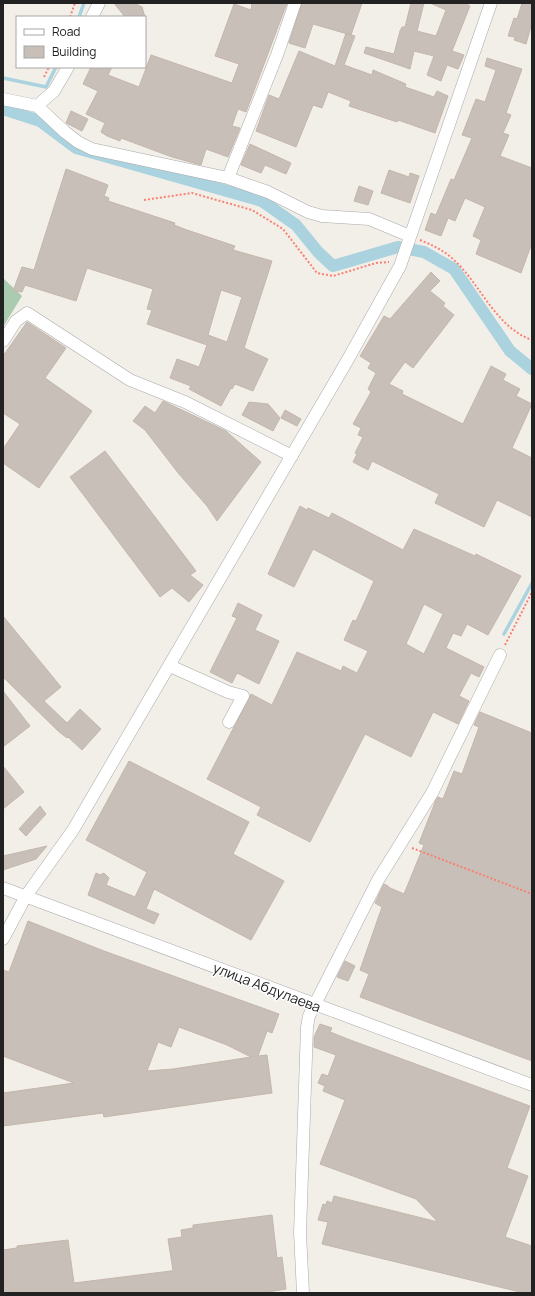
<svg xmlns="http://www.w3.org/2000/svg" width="535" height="1296" viewBox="0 0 535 1296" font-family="Manrope,sans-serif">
<rect width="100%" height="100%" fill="#f2efe9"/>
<path fill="#aacbaf" d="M 3,278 L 22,296 L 3,327 Z"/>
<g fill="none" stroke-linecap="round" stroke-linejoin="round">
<path stroke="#aad3df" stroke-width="3.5" d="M 79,17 L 84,3
M 3,78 L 46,87 L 56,67
M 504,634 L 532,583"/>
<path stroke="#aad3df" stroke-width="12" d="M 3,109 L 40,121 L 76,148 L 262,201 L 296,225 L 318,252 L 333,266 L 398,247 L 424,252 L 454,269 L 510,351 L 532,369"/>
</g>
<path fill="#c7bfb8" stroke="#c4b6ab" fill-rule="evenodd" d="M 114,3 L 134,3 L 142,7 L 145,17 L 125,17 Z
M 252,3 L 287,3 L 246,112 L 238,109 L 232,126 L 240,128 L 228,157 L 206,149 L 201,165 L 172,157 L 121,138 L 120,141 L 107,136 L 101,132 L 105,123 L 86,114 L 98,91 L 83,84 L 91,67 L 112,67 L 108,75 L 139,87 L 151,55 L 232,83 L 239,64 L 215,56 L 234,4 L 251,10 Z
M 302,3 L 362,3 L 351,35 L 313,24 L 305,48 L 289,43 Z
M 411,3 L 424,3 L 417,31 L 436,36 L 446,10 L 430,3 L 464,3 L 470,6 L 452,51 L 464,55 L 458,69 L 447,65 L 441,81 L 427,75 L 434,56 L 414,51 L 410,69 L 364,53 L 366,47 L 394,54 L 400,31 L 402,27 L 405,27 Z
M 522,3 L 532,3 L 532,23 L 526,44 L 514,40 L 515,37 L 508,36 L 514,18 L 517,19 Z
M 346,33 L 355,36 L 344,65 L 372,75 L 373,70 L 406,84 L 405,87 L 434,97 L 437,91 L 448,96 L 435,133 L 398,120 L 397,122 L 349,106 L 351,101 L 328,92 L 322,108 L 313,105 L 296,147 L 256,131 L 269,95 L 279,99 L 299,51 L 335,66 Z
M 487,58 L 522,69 L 506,113 L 511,115 L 503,133 L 509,135 L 500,156 L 532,168 L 532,243 L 521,273 L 476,254 L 481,240 L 473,236 L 485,207 L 465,198 L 455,221 L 448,218 L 441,236 L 425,230 L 431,213 L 436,215 L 451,179 L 454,180 L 472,138 L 462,135 L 476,99 L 485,102 L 496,70 L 485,66 Z
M 71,111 L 88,119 L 82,131 L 66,123 Z
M 250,144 L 291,163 L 286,174 L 265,165 L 261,173 L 241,165 Z
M 66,169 L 108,185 L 104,196 L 109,198 L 108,201 L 175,223 L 174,225 L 187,230 L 235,246 L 233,250 L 272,261 L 244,348 L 268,359 L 253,391 L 235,384 L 232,389 L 231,388 L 221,406 L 189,389 L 191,386 L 170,378 L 177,359 L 199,367 L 207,345 L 147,324 L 152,310 L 147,309 L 153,289 L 87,268 L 76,301 L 25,285 L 22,292 L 13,291 L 22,267 L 34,270 ZM 221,290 L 242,297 L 227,342 L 208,335 Z
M 389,170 L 409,177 L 410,173 L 419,176 L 410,203 L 381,193 Z
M 359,186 L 373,191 L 368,205 L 354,201 Z
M 431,272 L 440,281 L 430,291 L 445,303 L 443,306 L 454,315 L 413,368 L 405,362 L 389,384 L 403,391 L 402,394 L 463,424 L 491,366 L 506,374 L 503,380 L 520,389 L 516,396 L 532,404 L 512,448 L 532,458 L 532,517 L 497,500 L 484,527 L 435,503 L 439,494 L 372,461 L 368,470 L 353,462 L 357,454 L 355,453 L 363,437 L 358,435 L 361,428 L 353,424 L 371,392 L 368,389 L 376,373 L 368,368 L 371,363 L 360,356 L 384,316 L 390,319 Z
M 27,322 L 66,348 L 45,378 L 92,411 L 39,488 L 3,463 L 3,449 L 20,424 L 3,413 L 3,356 Z
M 163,401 L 226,431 L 261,462 L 217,521 L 207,506 L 179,474 L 145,430 L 133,421 L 145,406 L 155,413 Z
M 249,402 L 268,404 L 280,418 L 273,431 L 242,415 Z
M 285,410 L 301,419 L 297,426 L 281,418 Z
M 105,451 L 196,571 L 190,575 L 203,585 L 189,602 L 172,588 L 160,597 L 70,477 Z
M 300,506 L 307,510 L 308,508 L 329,518 L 332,513 L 403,550 L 414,529 L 475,556 L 476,554 L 521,576 L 488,635 L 467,624 L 461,636 L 453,633 L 446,648 L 484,667 L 479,677 L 471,673 L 459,696 L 469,701 L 458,724 L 433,712 L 411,757 L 365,734 L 310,842 L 257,815 L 261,807 L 207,779 L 251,694 L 272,705 L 297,652 L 341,671 L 343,666 L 357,673 L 368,651 L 344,640 L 353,620 L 356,621 L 374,581 L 313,549 L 294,587 L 268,574 ZM 424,604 L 443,614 L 424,654 L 406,644 Z
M 238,603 L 262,615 L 255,630 L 279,641 L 259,684 L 237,673 L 232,683 L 210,672 L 237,618 L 232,616 Z
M 3,616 L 61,687 L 44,701 L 67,723 L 80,709 L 101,729 L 82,750 L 68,737 L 67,738 L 58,731 L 3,677 Z
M 3,691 L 30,726 L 3,747 Z
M 480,712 L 532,733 L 532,1061 L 360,997 L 369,974 L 360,970 L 382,907 L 375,903 L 384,884 L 388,886 L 388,887 L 404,894 L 424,845 L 419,843 L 436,800 L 438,797 L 443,799 L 454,771 L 462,774 L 479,727 L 474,725 Z
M 129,761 L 249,822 L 233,854 L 284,881 L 251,940 L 154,889 L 146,909 L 159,914 L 154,924 L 88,895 L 96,873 L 100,875 L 104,873 L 109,878 L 106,885 L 135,897 L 147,872 L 86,840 Z
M 3,766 L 24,792 L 3,809 Z
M 40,806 L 46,814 L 26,836 L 19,829 Z
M 47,846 L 36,859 L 3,870 L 3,856 Z
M 28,921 L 104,951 L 279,1014 L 272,1033 L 267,1031 L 258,1056 L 267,1055 L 272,1093 L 104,1117 L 103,1113 L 3,1126 L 3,1093 L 74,1083 L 3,1056 L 3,970 L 9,972 ZM 179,1027 L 227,1045 L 251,1057 L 173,1069 L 147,1071 L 158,1042 L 171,1047 Z
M 345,961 L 355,966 L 348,981 L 337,977 Z
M 320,1024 L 332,1028 L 330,1032 L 353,1041 L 530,1106 L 507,1168 L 528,1176 L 505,1237 L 532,1246 L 532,1293 L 524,1293 L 322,1244 L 328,1222 L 318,1220 L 323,1204 L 326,1205 L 327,1201 L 332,1203 L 334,1196 L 438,1222 L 416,1199 L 320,1164 L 345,1100 L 323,1091 L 325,1086 L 318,1083 L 322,1074 L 328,1076 L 336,1055 L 314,1047 L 314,1037 Z
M 272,1215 L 277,1258 L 282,1257 L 286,1289 L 262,1293 L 3,1293 L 3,1250 L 17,1248 L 17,1246 L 68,1240 L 74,1283 L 171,1271 L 173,1270 L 168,1239 L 182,1237 L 181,1230 L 193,1228 L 193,1225 Z"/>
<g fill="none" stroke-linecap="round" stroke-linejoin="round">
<defs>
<path id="minor" d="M 92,17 L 99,3
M 3,99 L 37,106 L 65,132 L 78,142 L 92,149 L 228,178 L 268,192 L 308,212 L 322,216 L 369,219 L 410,236
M 37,106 L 54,91 L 68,67
M 228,178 L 277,55 L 295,3
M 3,341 L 16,321 L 27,313 L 130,380 L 185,402 L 292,456
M 170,666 L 228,692 L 243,696 L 229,722
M 3,888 L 532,1085
M 3,939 L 26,896 L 73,830 L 347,361 L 400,266 L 491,3
M 303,1293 L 300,1233 L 307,1027 L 309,1016 L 378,880 L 432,793 L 500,655"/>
</defs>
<use href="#minor" stroke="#a9a9a9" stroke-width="13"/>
<path stroke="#fa8072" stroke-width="2" stroke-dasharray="2 2" stroke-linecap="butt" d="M 70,17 L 75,3
M 44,77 L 49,67
M 144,200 L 192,193 L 252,210 L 283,229 L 317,273 L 333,276 L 376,263 L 389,262
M 420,240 C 432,245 443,250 453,259 C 480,283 495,327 532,340
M 505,645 L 532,592
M 412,848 L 532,894"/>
<use href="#minor" stroke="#fff" stroke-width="12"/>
</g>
<g text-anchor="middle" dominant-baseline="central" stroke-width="3" stroke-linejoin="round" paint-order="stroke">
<g font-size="14" fill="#222" stroke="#fff">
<text transform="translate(267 987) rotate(21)">улица Абдулаева</text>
</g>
</g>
<rect width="535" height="1296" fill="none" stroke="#222222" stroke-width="8"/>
<rect x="16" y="16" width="130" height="52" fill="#ffffff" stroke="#a7a7a7"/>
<rect x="24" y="29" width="20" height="6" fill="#ffffff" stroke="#a7a7a7"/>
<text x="52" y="36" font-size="12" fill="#222222">Road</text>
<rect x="24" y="46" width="20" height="12" fill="#c7bfb8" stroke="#a7a7a7"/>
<text x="52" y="56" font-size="12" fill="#222222">Building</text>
</svg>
